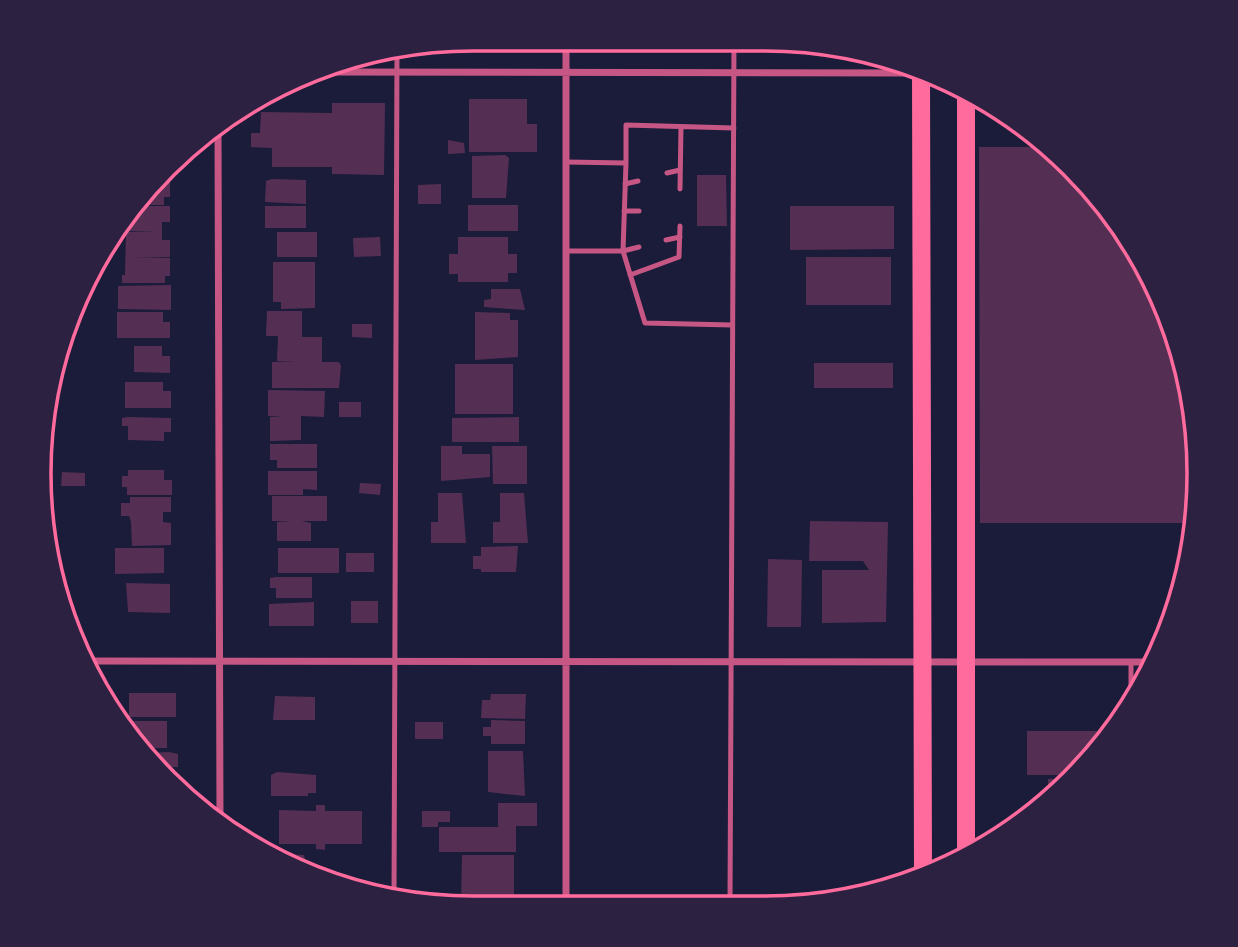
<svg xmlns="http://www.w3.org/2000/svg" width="1238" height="947" viewBox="0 0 1238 947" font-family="Overpass,sans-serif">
<rect width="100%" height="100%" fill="#1b1b3a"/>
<path fill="#542f53" d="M 469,99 L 527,99 L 527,124 L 537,124 L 537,152 L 469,152 Z
M 332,103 L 385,103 L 384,175 L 332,174 L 332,167 L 272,167 L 272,148 L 251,147 L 251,133 L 260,133 L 261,112 L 332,113 Z
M 448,140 L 464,143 L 465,153 L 448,154 Z
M 979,147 L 1046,147 L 1126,231 L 1191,388 L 1191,523 L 980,523 Z
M 505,155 L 509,158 L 506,198 L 472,198 L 472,156 Z
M 697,175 L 726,175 L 727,226 L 697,226 Z
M 156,179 L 170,179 L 170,197 L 164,197 L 164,205 L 138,205 Z
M 272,179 L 306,180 L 306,204 L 265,202 L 266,181 Z
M 441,184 L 441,204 L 418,204 L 418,185 Z
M 468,205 L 518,205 L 518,231 L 468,231 Z
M 137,206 L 170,206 L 170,222 L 162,222 L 162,240 L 170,240 L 170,257 L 135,257 L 170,258 L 170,276 L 165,276 L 165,283 L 122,283 L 122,275 L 125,275 L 126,232 L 156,232 L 125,231 L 125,224 Z
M 265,206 L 306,206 L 306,228 L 265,228 Z
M 790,206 L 894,206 L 894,249 L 790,250 Z
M 277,232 L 317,232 L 317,257 L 277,257 Z
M 380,237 L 381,256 L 354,257 L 353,238 Z
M 458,237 L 508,237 L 508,254 L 517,254 L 517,273 L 508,273 L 508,282 L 458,282 L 458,274 L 449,274 L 449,254 L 458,254 Z
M 806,257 L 891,257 L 891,305 L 806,305 Z
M 273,262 L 315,262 L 315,308 L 281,309 L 281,302 L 273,302 Z
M 171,285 L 171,310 L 118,309 L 118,286 Z
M 491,289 L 520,289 L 525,310 L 484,307 L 484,300 L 491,299 Z
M 267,311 L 302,311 L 302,337 L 322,337 L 322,362 L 339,362 L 341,366 L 339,388 L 272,388 L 272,362 L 296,361 L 277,361 L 278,336 L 266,336 Z
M 117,312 L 163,312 L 163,322 L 170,322 L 170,338 L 117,338 Z
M 475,312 L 510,313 L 510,320 L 518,320 L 518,357 L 475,360 Z
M 352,324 L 372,324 L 372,338 L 352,337 Z
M 134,346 L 162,346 L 162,356 L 170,356 L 170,373 L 134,372 Z
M 814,363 L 893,363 L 893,388 L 814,388 Z
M 455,364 L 513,364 L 513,414 L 455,414 Z
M 125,382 L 163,382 L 163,391 L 171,391 L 171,408 L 125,408 Z
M 268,390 L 325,391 L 324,417 L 301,416 L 301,440 L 270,441 L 270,417 L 283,416 L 268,416 Z
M 339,402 L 361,402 L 361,417 L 339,417 Z
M 128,417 L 171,418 L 171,432 L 164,432 L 164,441 L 128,440 L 128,426 L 122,426 L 122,418 Z
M 519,417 L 519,442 L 452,442 L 452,418 Z
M 270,444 L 317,444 L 317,468 L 277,468 L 277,460 L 270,460 Z
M 441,446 L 462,446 L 462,454 L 490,454 L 490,477 L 441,481 Z
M 492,446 L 527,446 L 527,484 L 493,484 Z
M 128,470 L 164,470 L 164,480 L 172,480 L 172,495 L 127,495 L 127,487 L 122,487 L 122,476 L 128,476 Z
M 268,471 L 317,471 L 317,490 L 303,489 L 303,495 L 268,495 Z
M 62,472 L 85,473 L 85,486 L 61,486 Z
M 360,483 L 381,484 L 380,495 L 359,493 Z
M 438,493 L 462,493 L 466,543 L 431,543 L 431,522 L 438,522 Z
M 500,493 L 524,493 L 528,543 L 493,543 L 493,522 L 500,522 Z
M 272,496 L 327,496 L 327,521 L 302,521 L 311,523 L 311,541 L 277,541 L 277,522 L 291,521 L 272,521 Z
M 130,497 L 171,497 L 171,512 L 163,512 L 163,522 L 171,523 L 171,545 L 132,546 L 131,522 L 129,516 L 121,516 L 121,503 L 130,503 Z
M 810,521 L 888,522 L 886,622 L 822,623 L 822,570 L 869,570 L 863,561 L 809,561 Z
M 518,546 L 516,572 L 481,572 L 481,569 L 473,569 L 473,556 L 481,556 L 481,547 Z
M 115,548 L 164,548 L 164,573 L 115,574 Z
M 278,548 L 339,548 L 339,573 L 278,573 Z
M 346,553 L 374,553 L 374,572 L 346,572 Z
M 768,559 L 802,560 L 801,627 L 767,627 Z
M 276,577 L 312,577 L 312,598 L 276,598 L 276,588 L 270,588 L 270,578 Z
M 126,583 L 170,584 L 170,613 L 128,612 Z
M 351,601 L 378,601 L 378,623 L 351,623 Z
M 314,602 L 314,626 L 269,626 L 269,604 Z
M 129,693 L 176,693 L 176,717 L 129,717 Z
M 491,694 L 526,694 L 525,719 L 481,718 L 482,700 L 490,700 Z
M 275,696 L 315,697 L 315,720 L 273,720 Z
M 491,720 L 525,721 L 525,744 L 491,744 L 491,736 L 483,736 L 483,727 L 491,727 Z
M 118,721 L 167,721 L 167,748 L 144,748 Z
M 415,722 L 443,722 L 443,739 L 415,739 Z
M 1027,731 L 1110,731 L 1067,775 L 1027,775 Z
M 488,751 L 523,751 L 525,796 L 488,792 Z
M 169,752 L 178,754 L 178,767 L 169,767 L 169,773 L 149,753 Z
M 277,772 L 316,775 L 316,793 L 308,793 L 308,796 L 271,796 L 271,775 Z
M 1048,779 L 1062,779 L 1048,794 Z
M 498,803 L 537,803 L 537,826 L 516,826 L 516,852 L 439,852 L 439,827 L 498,827 Z
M 316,805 L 325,805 L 325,811 L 362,811 L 362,844 L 325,844 L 325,850 L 316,849 L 316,844 L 279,844 L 279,810 L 316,811 Z
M 422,811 L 450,811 L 450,822 L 438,822 L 438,827 L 422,827 Z
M 276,854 L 304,855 L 308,871 L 276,857 Z
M 462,855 L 514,855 L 514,903 L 461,903 Z"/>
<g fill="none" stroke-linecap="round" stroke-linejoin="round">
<path stroke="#c65784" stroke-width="5" d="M 566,162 L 626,163 L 623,251 L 566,251
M 626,163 L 626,125 L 734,128
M 667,173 L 680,170
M 625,184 L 638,181
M 680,189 L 681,127
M 624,211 L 639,211
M 666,240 L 680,237
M 639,247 L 623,251 L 645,323 L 732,325
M 630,275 L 679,257 L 680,226
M 1131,705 L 1131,662
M 394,900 L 397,49
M 730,905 L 734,39"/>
<path stroke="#c65784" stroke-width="7" d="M 566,39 L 566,905
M 317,72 L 917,73
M 218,126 L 220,823
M 85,661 L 1148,662"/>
<path stroke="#ff6b9d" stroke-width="18" d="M 921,75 L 923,876
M 966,855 L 966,97"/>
</g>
<path d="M0 0H1238V947H0ZM473 51H765A422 422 0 0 1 1187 473V474A422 422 0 0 1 765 896H473A422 422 0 0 1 51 474V473A422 422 0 0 1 473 51Z" fill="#2d2142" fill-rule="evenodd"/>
<path fill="none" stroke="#ff6b9d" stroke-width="3.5" d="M473 51H765A422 422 0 0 1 1187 473V474A422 422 0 0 1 765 896H473A422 422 0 0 1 51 474V473A422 422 0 0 1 473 51Z"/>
</svg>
